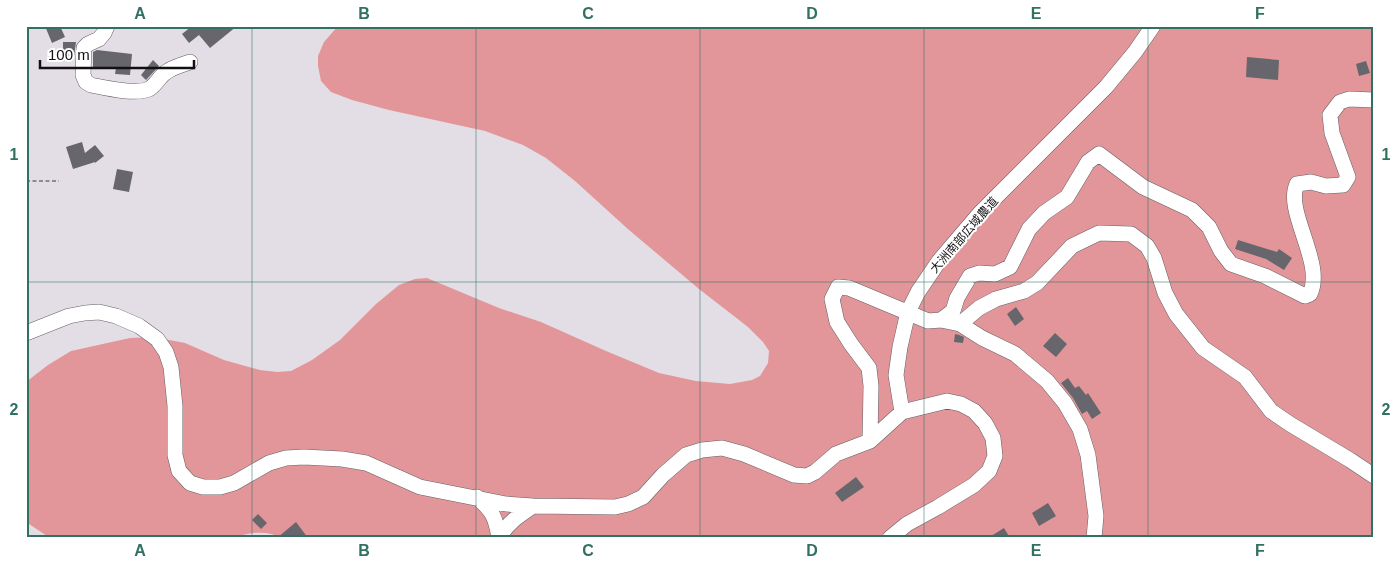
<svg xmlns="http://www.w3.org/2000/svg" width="1400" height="564" viewBox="0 0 1400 564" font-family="Arial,'Noto Sans JP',sans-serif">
<rect width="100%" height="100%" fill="#e3dee5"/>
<path fill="#e39699" d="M 338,26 L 1374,26 L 1374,538 L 283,538 C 264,529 250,533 230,538 L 50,538 L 26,522 L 26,382 L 48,365 L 71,351 L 130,338 L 154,337 L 185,343 L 224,360 L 260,370 L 277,372 L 291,371 L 312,360 L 340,340 L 376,304 L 399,285 L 415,279 L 427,278 L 499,308 L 541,322 L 606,351 L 659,373 L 696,381 L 730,384 L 752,380 L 760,376 L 768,363 L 769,351 L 763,342 L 748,327 L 699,289 L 629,230 L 575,181 L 546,158 L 523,145 L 485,131 L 389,110 L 352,100 L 331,92 L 321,81 L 318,66 L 318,56 L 324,42 Z"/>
<path fill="#66666c" d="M 45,26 L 60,26 L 65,37 L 52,43 Z
M 192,26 L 237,26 L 210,48 L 199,35 L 189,43 L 182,34 Z
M 63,42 L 76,42 L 74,57 L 63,57 Z
M 97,50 L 132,54 L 130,75 L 115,74 L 116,68 L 93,68 L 93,52 Z
M 1247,57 L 1279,60 L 1278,80 L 1246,77 Z
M 153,60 L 159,66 L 146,80 L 141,75 Z
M 1366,61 L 1370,73 L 1359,76 L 1356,64 Z
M 82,142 L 85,153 L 95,145 L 104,156 L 95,163 L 95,162 L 73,169 L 66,147 Z
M 117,169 L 133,172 L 129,192 L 113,189 Z
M 1238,240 L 1277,252 L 1279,249 L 1292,258 L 1284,270 L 1266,259 L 1235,249 Z
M 1016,307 L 1024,319 L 1015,326 L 1007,314 Z
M 1055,333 L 1067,344 L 1056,357 L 1043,346 Z
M 955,334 L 959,335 L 964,337 L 963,343 L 954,342 Z
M 1068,378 L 1075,388 L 1079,386 L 1086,395 L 1088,393 L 1101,413 L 1092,419 L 1087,411 L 1082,414 L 1073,398 L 1061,383 Z
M 856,477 L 864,487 L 842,502 L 835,493 Z
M 1048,503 L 1056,516 L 1039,526 L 1032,513 Z
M 258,514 L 267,523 L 261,529 L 252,520 Z
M 296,522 L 308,538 L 277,538 Z
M 1004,528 L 1010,538 L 988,538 Z"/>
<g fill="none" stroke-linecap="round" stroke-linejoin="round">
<defs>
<path id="minor" d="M 107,26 L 104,33 L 99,39 L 88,44 L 84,48 L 83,75 L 86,82 L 91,85 C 106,88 135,95 149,89 C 156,85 159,77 165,73 C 172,67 182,65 190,62
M 941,320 L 953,311 L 957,298 L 970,276 L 979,273 L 995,274 L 1010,267 L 1029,229 L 1044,213 L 1067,197 L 1088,162 L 1099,154 L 1143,187 L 1192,210 L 1209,227 L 1221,251 L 1231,264 L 1265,276 L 1305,296 L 1310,294 C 1325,263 1284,211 1297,184 L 1311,182 L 1326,186 L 1343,185 L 1348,177 L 1332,133 L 1330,115 L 1340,102 L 1349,99 L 1374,100
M 960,324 L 979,308 L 996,299 L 1024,291 L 1037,283 L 1072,246 L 1099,233 L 1131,234 L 1147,246 L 1154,258 L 1165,293 L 1176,314 L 1203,348 L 1245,377 L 1271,411 L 1290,424 L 1350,460 L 1374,476
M 26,333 L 69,316 L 85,313 L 99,312 L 116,316 L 139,326 L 157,339 L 166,352 L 171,367 L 175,406 L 175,455 L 179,471 L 190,483 L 203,487 L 220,487 L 234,483 L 269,463 L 286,458 L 304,457 L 342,459 L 366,463 L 420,487 L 506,504 L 533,506 L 615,507 L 628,504 L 643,497 L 663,475 L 686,455 L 702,450 L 722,448 L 744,454 L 794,475 L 807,476 L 815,472 L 836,454 L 870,441 L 902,412 L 947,401 L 961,404 L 974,411 L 985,423 L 993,438 L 995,456 L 989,471 L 974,485 L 938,507 L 907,524 L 890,538
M 902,412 L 896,375 L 900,347 L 908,312 L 918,292 L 939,261 L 980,213 L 1106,87 L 1135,52 L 1153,26
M 870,441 L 871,386 L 869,368 L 851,344 L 837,322 L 832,299 L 838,287 L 849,288 L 928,321 L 941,320 L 960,324 L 982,338 L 1015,354 L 1047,381 L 1065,403 L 1080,429 L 1088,455 L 1096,516 L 1094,538
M 477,497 C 493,512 495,516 499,537 C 509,522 518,516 533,506"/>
</defs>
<use href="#minor" stroke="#645f65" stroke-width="16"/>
<path stroke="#8d8a8f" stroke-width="2" stroke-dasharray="4 2.5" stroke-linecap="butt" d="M 26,181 L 59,181"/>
<use href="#minor" stroke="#fff" stroke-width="15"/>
</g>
<path fill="none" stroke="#307161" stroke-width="1" stroke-opacity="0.55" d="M 252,26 L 252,538M 476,26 L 476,538M 700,26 L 700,538M 924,26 L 924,538M 1148,26 L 1148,538M 26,282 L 1374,282"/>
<g text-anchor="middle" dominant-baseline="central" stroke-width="4" stroke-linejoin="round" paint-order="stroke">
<g font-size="12" fill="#121012" stroke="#fff">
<text transform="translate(964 235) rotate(-49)">大洲南部広域農道</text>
</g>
</g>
<rect width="1400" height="564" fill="none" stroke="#ffffff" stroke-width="55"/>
<path d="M40 60v8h154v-8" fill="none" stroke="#121012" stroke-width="2.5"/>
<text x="48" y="60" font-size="15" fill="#121012" stroke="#ffffff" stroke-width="4" paint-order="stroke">100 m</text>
<rect x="28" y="28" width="1344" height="508" fill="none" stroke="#307161" stroke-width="2"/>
<g font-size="16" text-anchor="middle" font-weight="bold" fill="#307161">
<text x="140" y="19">A</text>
<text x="364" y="19">B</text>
<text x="588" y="19">C</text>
<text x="812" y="19">D</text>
<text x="1036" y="19">E</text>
<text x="1260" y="19">F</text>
<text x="14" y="160">1</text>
<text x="1386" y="160">1</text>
<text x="14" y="415">2</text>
<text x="1386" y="415">2</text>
<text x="140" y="556">A</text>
<text x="364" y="556">B</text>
<text x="588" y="556">C</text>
<text x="812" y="556">D</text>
<text x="1036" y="556">E</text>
<text x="1260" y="556">F</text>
</g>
</svg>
